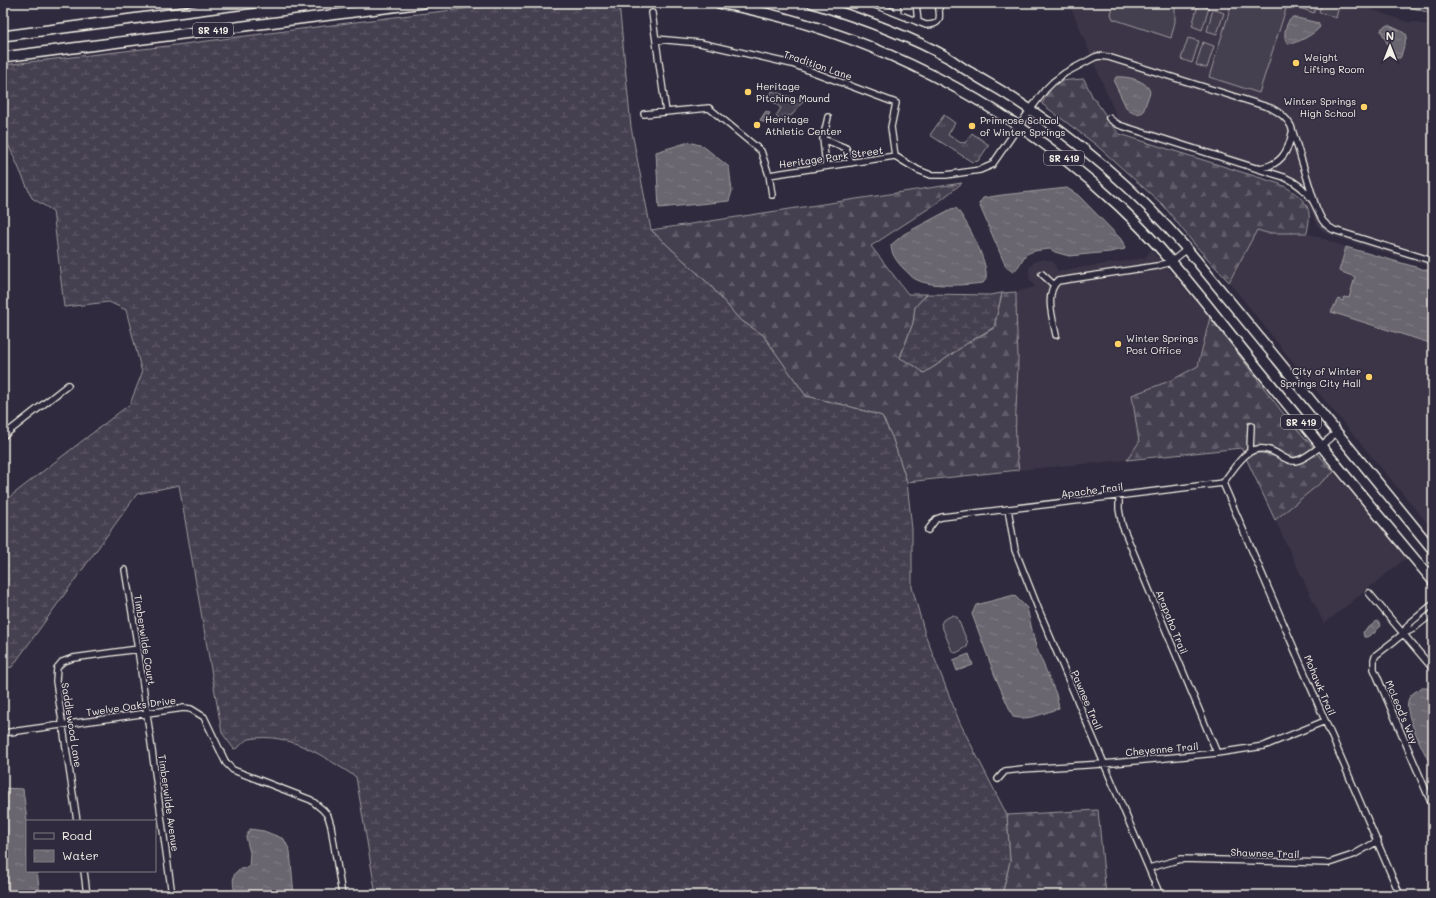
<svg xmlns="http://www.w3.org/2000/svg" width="1436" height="898" viewBox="0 0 1436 898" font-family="Mali,sans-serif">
<defs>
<pattern id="forest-firs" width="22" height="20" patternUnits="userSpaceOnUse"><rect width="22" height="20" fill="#454050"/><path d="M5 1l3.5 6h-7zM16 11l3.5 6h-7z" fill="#605c69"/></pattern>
<pattern id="wetland-marsh" width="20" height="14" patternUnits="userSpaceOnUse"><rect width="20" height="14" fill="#454050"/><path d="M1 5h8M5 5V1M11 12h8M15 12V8" fill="none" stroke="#605c69"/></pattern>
<pattern id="park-tufts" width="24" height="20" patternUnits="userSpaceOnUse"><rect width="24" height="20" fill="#454050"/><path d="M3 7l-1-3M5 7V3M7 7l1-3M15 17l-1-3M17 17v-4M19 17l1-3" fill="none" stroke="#605c69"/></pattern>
<pattern id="water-ripples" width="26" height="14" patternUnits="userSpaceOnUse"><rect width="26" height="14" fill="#6a6670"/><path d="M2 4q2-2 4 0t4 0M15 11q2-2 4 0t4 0" fill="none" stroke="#807c84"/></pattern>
</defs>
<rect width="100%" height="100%" fill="#2f2a3d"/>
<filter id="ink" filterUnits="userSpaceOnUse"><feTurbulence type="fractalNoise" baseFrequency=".025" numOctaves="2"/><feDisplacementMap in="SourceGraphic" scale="8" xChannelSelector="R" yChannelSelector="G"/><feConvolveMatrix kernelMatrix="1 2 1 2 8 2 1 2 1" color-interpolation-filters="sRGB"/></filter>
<g filter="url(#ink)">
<path fill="#3b3647" d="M 1069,3 L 1354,3 L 1407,22 L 1415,22 L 1433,27 L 1433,268 L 1336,237 L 1324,232 L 1318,226 L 1306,201 L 1299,193 L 1292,186 L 1281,181 L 1120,131 L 1116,115 Z
M 1257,230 L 1267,233 L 1307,233 L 1346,247 L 1339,271 L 1356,277 L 1349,299 L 1343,301 L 1338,299 L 1332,312 L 1433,344 L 1433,530 L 1296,366 L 1229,282 Z
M 1151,250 L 1210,317 L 1198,366 L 1172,380 L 1136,428 L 1139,442 L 1127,460 L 1019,470 L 1017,459 L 1015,419 L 1018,357 L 1015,317 L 1016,292 L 1035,287 L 1029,278 L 1029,268 L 1035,261 L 1044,259 L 1053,262 L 1058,271 L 1145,258 Z
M 1334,472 L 1406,558 L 1324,624 L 1275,520 Z"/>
<path fill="url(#forest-firs)" stroke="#9c989c" d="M 1084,79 L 1094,100 L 1096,101 L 1106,116 L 1105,118 C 1110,124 1114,129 1120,134 L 1280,184 C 1290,189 1308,200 1309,213 C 1310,219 1308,227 1307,233 L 1267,233 L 1257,230 L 1229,282 L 1195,245 L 1163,205 L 1095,144 L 1042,104 C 1055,79 1057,81 1084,79 Z
M 962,183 L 937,203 L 871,246 L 908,294 L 927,294 L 915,307 L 913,323 L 900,357 L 915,366 L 924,373 L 938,364 L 966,344 L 994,328 L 1002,293 L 1016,292 C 1016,313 1017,335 1018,356 C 1018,395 1012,432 1019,470 L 907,482 L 892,437 L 882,416 L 848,406 L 806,396 L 763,335 L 739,319 L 710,285 L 651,230 Z
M 1210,317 L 1286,417 L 1313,447 C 1308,451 1302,456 1296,457 C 1288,458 1280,450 1272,447 C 1266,445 1259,445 1253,446 L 1254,423 L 1248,422 L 1247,449 L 1243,452 L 1241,448 L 1127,460 L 1139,442 L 1132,395 L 1172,380 L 1198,366 Z
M 1256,453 C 1286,452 1284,478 1317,453 L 1334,472 L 1275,520 L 1246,458 L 1249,456 Z
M 1098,810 L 1106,895 L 1002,895 L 1010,861 L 1007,815 Z"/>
<path fill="url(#wetland-marsh)" stroke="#9c989c" d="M 517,3 L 619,3 L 631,127 L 651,230 L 710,285 L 739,319 L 763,335 L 806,396 L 848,406 L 882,416 L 892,437 L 907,482 L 912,529 L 912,587 L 925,634 L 960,723 L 1007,815 L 1010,861 L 1002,895 L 376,895 L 356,777 C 324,757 289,731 249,739 C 243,740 241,748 234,749 L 222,733 L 179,485 L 137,494 L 12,667 L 3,669 L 3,502 L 130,404 L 142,373 L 126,310 L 109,302 L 64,307 L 53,211 L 32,198 L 8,144 L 3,143 L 3,65 L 168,46 L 418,14 Z
M 1002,293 L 994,327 L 966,344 L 938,364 L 924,373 L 915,366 L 900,358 L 913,323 L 915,307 L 927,294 L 990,295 Z"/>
<path fill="url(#park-tufts)" stroke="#9c989c" d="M 1397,3 L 1433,3 L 1433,14 Z
M 772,91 L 803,101 L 793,114 L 781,121 L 776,116 L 781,108 L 769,99 Z
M 944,115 L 955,123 L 948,135 L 961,143 L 962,142 L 965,143 L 972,133 L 989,145 L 978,161 L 972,162 L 930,135 Z"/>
<path fill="#454050" stroke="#9c989c" d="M 1114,3 L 1175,3 L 1175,22 L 1171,38 L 1113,19 L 1111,14 Z
M 1232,3 L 1288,3 L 1259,93 L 1209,77 Z
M 1292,3 L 1317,3 L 1314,13 L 1291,5 Z
M 1322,3 L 1329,3 L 1339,6 L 1336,18 L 1319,12 Z
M 1198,5 L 1209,8 L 1202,30 L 1192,26 Z
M 1213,9 L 1224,13 L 1217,34 L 1207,31 Z
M 1188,38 L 1199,41 L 1192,63 L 1181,59 Z
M 1203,42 L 1214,46 L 1207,68 L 1196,65 Z
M 953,615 L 957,617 L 968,643 L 967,647 L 956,653 L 952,651 L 941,624 L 943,620 Z"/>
<path fill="url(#water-ripples)" stroke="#a19ea0" d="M 1293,17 L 1318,23 L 1320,27 C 1313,35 1298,43 1288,44 C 1282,38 1285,22 1293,17 Z
M 1388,25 L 1401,31 L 1407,35 L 1401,56 L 1400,58 L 1395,58 L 1381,31 L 1382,28 Z
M 1116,77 C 1127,76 1147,80 1150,92 L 1143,112 C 1137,115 1133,114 1127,109 L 1114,82 Z
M 766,111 L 770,113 L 764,122 L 762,122 L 760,120 Z
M 689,142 L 703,146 L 729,167 L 732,191 L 729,201 L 659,208 L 656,152 Z
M 1067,188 L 1078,195 L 1120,238 L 1124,244 L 1125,249 L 1110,252 L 1069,256 L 1055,252 L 1050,249 C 1042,250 1034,250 1027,254 C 1022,258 1020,267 1013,272 L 1006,267 L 979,204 L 983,198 L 1002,195 Z
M 956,208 C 966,219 989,263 986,278 C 986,279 984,282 983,283 C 967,285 930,288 915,279 C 911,277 908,272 904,269 C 897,262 891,254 891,245 L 904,234 L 951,209 Z
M 1346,247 L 1433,272 L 1433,344 L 1331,312 L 1338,299 L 1343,301 L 1344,297 L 1349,298 L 1355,277 L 1339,271 Z
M 1014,595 L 1027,608 L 1036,647 L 1056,694 L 1059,708 C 1045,713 1028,721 1013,717 L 995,676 L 972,614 L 976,605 Z
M 1377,621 L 1380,623 L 1381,626 L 1375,631 L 1375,633 L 1373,633 L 1367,637 L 1364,637 L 1363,632 Z
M 969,654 L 973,665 L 957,671 L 953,660 Z
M 1421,688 L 1427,688 L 1433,691 L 1433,767 L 1431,766 C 1425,753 1404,715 1408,701 C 1409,695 1416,691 1421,688 Z
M 3,788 L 23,789 L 27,821 L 27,871 L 37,871 L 40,895 L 3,895 Z
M 250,829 L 264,831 L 284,839 L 290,851 L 294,895 L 235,895 C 234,887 230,874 239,870 C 241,868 246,868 249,867 L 250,853 L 246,837 Z"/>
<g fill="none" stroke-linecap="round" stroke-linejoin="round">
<defs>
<path id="street" d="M 870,3 L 926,25 C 943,25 940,16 938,3
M 897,3 L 898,14
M 916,3 L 918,22
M 652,13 L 666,112
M 656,39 L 700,43 L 792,64 L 896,103 L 891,127 L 895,156
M 644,114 L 709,108 L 761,151 L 769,175 L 772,195
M 1109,118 L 1114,122 L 1119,125 L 1284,177 C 1296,182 1306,190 1313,201 C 1320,213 1319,222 1334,230 L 1433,261
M 823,139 L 846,148 L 851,163
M 826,166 L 823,139 L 828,117
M 1258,168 C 1280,166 1288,153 1292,133
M 769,175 L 895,156 L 918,170 L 931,175 L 946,175 L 980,170 L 992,165 L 1030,110 L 1045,90 L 1053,82 L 1065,73 L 1095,57 L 1099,56 L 1108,57 L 1271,108 C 1280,113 1286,117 1291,126 L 1316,207
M 1042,274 L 1054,285
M 1056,335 C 1053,320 1044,292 1058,281 L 1157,266 L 1171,262 L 1187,249
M 3,436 L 68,385
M 1250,451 L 1251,426
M 1223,483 C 1282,620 1342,757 1400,895
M 1119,495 L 1119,509 L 1122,525 L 1217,753
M 1008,509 L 1015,550 L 1038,608 L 1160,895
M 928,530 L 936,519 L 942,517 L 1223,483 C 1237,465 1249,438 1276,453 C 1281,456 1289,462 1295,461 C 1308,459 1326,441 1336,433
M 125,570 L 138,649 L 172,895
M 1369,593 L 1433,669
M 1433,613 L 1413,629 L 1403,634 L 1376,655 L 1374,659 L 1374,669 L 1433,807
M 1403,633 L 1409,624 L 1433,604
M 3,733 L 184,708 L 191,709 L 204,717 L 226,763 L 233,770 L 311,800 L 323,810 L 328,816 L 331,826 L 342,895
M 998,779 L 1005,771 L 1022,769 L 1103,764 L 1217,753 L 1264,746 L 1325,721
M 77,821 L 56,681 L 57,668 L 62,662 L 73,658 L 138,649
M 1149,868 L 1181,859 L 1329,863 L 1353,855 L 1378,841
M 84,871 L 87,895"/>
<path id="primary" d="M 719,3 C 868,30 1008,102 1119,206 C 1169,253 1209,308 1252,361 C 1312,435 1372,508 1433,581
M 812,3 C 857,17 906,34 947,57 C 955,62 962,68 970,72 C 983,81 998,88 1011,97 C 1077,139 1136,190 1187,249 L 1433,550
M 3,36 L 253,3
M 3,57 L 424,3"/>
</defs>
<use href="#street" stroke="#f4f1e8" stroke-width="8"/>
<use href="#primary" stroke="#f4f1e8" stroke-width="12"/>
<use href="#street" stroke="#2f2a3d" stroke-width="5.5"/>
<use href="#primary" stroke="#2f2a3d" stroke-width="9"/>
</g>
</g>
<g fill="#ffd166" stroke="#2f2a3d" stroke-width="1.5">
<circle cx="1296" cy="63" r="4"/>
<circle cx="748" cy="92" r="4"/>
<circle cx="1364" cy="107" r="4"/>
<circle cx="757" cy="125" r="4"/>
<circle cx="972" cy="126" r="4"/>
<circle cx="1118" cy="344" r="4"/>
<circle cx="1369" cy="377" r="4"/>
</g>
<g text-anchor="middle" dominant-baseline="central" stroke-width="3" stroke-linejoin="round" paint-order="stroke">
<g fill="#2f2a3d" stroke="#b9b5b5" stroke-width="1">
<rect x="193" y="23" width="40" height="14" rx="3"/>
<rect x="1044" y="151" width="40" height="14" rx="3"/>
<rect x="1281" y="415" width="40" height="14" rx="3"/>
</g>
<g font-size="9" font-weight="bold" fill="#f4f1e8">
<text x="213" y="30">SR 419</text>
<text x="1064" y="158">SR 419</text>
<text x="1301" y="422">SR 419</text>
</g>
<g font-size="10" fill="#f4f1e8" stroke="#2f2a3d" text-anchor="start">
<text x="1304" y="57">Weight<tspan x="1304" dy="12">Lifting Room</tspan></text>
<text x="756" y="86">Heritage<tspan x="756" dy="12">Pitching Mound</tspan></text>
<text x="1356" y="101" text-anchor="end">Winter Springs<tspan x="1356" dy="12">High School</tspan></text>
<text x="765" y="119">Heritage<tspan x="765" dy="12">Athletic Center</tspan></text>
<text x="980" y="120">Primrose School<tspan x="980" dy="12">of Winter Springs</tspan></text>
<text x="1126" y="338">Winter Springs<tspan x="1126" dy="12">Post Office</tspan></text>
<text x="1361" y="371" text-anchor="end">City of Winter<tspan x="1361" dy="12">Springs City Hall</tspan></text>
</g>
<g font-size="10" fill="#f4f1e8" stroke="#2f2a3d">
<text transform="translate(818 65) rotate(19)">Tradition Lane</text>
<text transform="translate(831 157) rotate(-8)">Heritage Park Street</text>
<text transform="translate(1092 490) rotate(-7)">Apache Trail</text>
<text transform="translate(1172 622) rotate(68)">Arapaho Trail</text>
<text transform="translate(145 640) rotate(81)">Timberwilde Court</text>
<text transform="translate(1320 685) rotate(67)">Mohawk Trail</text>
<text transform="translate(1087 700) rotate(67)">Pawnee Trail</text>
<text transform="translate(131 706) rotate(-8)">Twelve Oaks Drive</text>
<text transform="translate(1402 712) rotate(67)">McLeod's Way</text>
<text transform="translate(72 725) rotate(81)">Saddlewood Lane</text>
<text transform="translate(1162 749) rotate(-5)">Cheyenne Trail</text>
<text transform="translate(169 803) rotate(82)">Timberwilde Avenue</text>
<text transform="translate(1265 853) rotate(2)">Shawnee Trail</text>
</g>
</g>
<rect width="1436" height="898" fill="none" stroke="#2f2a3d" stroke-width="16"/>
<rect x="8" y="8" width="1420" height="882" fill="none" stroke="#f4f1e8" stroke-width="1.5" filter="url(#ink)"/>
<rect x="26" y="820" width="130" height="52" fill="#2f2a3d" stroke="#7e7a81"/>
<rect x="34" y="833" width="20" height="6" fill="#2f2a3d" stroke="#7e7a81"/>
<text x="62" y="840" font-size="12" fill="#f4f1e8">Road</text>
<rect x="34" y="850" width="20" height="12" fill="url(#water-ripples)" stroke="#7e7a81"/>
<text x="62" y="860" font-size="12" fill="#f4f1e8">Water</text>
<g transform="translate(1390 46)" stroke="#2f2a3d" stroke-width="3" paint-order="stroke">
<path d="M0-3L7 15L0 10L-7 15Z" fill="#f4f1e8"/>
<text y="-6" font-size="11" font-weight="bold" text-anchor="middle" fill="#f4f1e8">N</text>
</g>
</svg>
